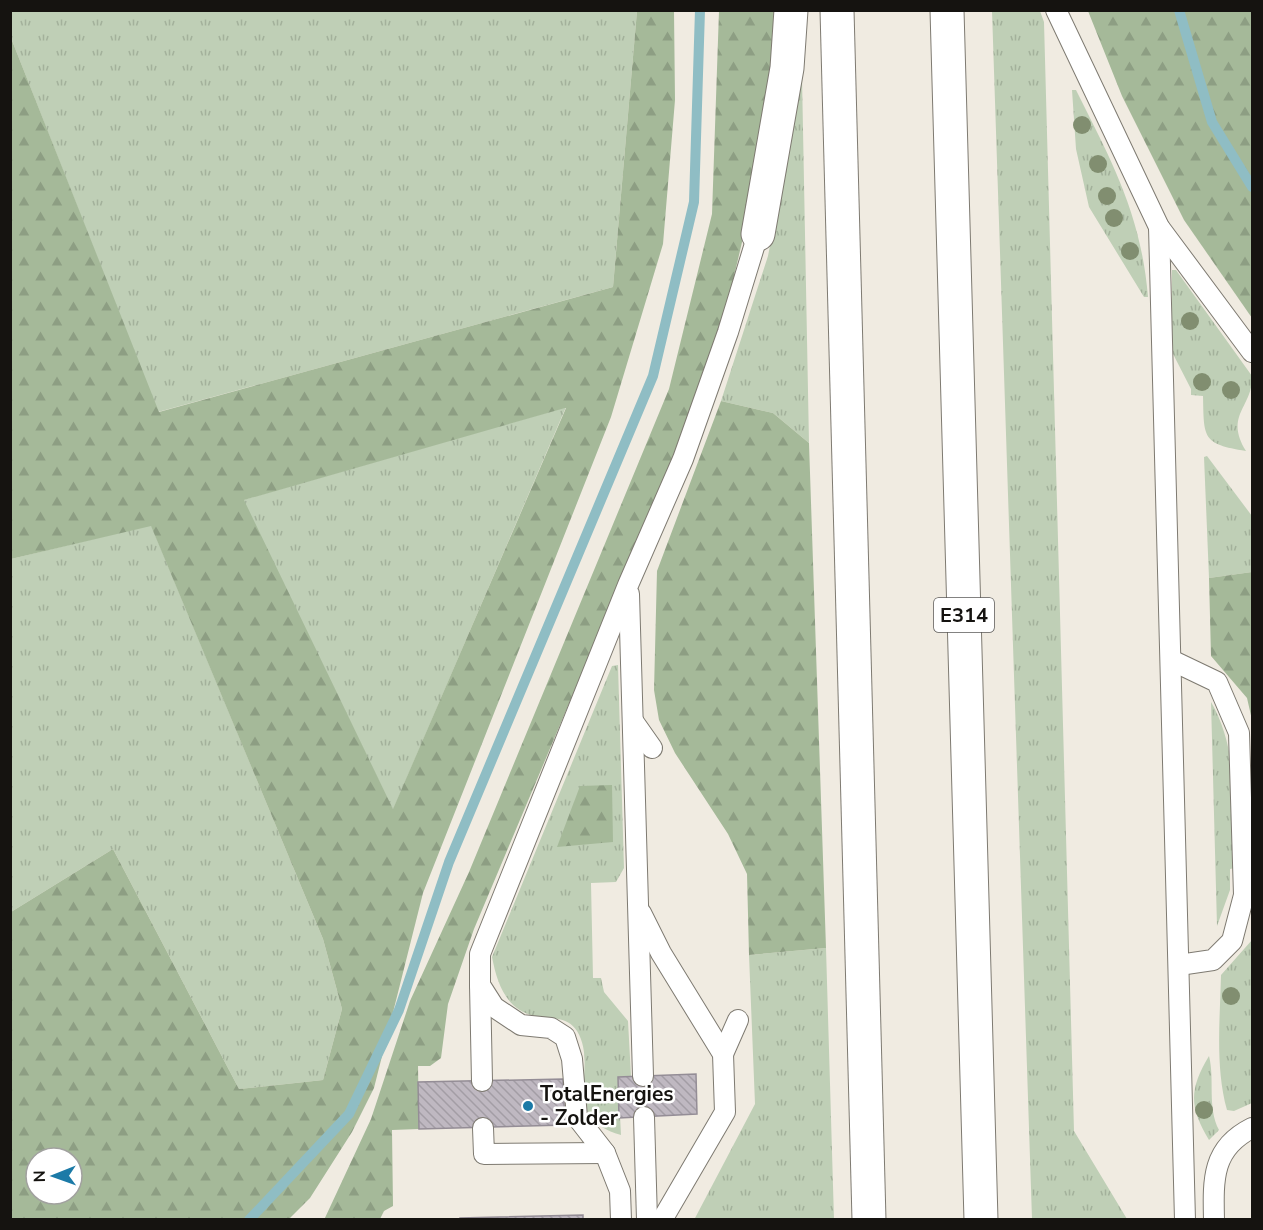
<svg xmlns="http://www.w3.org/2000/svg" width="1263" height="1230" font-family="'Nunito Sans',sans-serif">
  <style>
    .grass { fill: url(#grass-tufts) }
    .forest { fill: url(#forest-firs); fill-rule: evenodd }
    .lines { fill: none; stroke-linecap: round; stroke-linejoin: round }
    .stream { stroke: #8fbdc4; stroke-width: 10 }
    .building { fill: url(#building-back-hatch); stroke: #948d96; stroke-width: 1.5 }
    .lane-casing { stroke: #7e7a71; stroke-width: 22 }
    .highway-casing { stroke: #7e7a71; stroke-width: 35 }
    .lane { stroke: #fff; stroke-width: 20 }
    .highway { stroke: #fff; stroke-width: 33 }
    .tree { fill: #818e70 }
    .poi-dot { fill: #1b7aa7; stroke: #fff; stroke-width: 2 }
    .labels { text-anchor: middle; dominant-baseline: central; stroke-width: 5; stroke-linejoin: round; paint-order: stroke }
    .shield { fill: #fff; stroke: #5b5a58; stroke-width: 1.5 }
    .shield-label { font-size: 20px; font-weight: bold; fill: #151310 }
    .poi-label { font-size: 21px; font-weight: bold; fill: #151310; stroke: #fff; text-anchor: start }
  </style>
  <defs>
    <pattern id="grass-tufts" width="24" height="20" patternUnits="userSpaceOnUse" patternTransform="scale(1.5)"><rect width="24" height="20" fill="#bfcfb6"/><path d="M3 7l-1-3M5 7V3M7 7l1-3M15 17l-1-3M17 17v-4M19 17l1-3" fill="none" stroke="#a3b19b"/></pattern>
    <pattern id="forest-firs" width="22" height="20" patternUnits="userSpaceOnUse" patternTransform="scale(1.5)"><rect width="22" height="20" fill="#a5b999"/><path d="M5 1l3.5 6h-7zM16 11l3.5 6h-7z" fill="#8d9e83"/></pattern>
    <pattern id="building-back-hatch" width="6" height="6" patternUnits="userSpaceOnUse" patternTransform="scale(1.5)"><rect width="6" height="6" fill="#bfb8c1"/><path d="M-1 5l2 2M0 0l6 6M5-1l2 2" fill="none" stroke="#a39da5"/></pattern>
  </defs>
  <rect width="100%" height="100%" fill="#f0ebe1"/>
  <!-- grass -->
  <g class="grass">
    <polygon points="11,10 637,11 613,287 158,412 11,38"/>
    <polygon points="992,11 1040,11 1044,22 1074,1131 1127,1219 1032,1219"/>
    <polygon points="802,77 809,443 773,413 721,401 768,256"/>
    <path d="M1072 90H1076C1112 162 1141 214 1148 297H1144L1089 207 1076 149Z"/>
    <path d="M1172 270H1176L1252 376C1253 408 1224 414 1246 451 1202 444 1204 438 1203 396L1191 395V389L1172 352Z"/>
    <polygon points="566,407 393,810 243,500"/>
    <polygon points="1207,456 1252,516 1252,572 1209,578 1204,457"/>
    <polygon points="151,525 323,939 342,1009 323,1080 239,1089 113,849 11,912 11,559"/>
    <path d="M618 665 624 868 616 882 591 883 593 978H601L604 992 628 1021 631 1076 618 1077 621 1135C557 1117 600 1069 577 1031 567 1015 550 1020 535 1016 506 1010 497 983 492 957L612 666Z"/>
    <path d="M1211 702C1240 752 1233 812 1235 868L1230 869V890L1217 926Z"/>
    <path d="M1252 940V1103L1234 1111 1227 1110C1215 1067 1220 1019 1221 975Z"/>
    <polygon points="826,948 834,1219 694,1220 755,1104 749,955"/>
    <path d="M1209 1056C1215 1080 1207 1107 1219 1130L1209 1140C1189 1107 1189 1089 1209 1056Z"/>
  </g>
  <!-- forest -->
  <g class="forest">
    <path d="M637 11H674L675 100 663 244 611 417 423 893 374 1088 352 1132 310 1198 289 1219H11V912L113 849 239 1089 323 1080 342 1009 323 939 151 526 11 559V38L159 412 613 287ZM565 408H566L393 809 244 500ZM36 1158H72V1194H36Z"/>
    <polygon points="719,11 776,11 777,29 759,170 715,357 474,929 448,1004 441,1058 430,1066 418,1066 419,1129 392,1130 393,1206 384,1211 380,1219 324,1220 371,1119 410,1001 469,872 669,389 712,214"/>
    <polygon points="1088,11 1252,11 1252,318 1184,220 1122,96"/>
    <polygon points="721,401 773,413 809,443 826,948 749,955 747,874 728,834 675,753 659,720 654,690 657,571"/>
    <polygon points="1252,572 1252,753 1252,720 1247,698 1211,656 1209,578"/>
    <polygon points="612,785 613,842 557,847 580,786"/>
  </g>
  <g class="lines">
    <!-- stream -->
    <g class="stream">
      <polyline points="1179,10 1212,122 1252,187"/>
      <polyline points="249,1220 349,1114 399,1010 449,862 653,376 694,202 700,10"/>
    </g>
  </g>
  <!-- building -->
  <g class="building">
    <polygon points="696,1074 697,1114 619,1118 618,1077"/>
    <polygon points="563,1079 565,1125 419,1129 418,1082"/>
    <polygon points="583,1215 583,1220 460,1220 460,1218"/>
  </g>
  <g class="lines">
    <defs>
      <g id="lane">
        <polyline points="1056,10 1159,227 1252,352"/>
        <polyline points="1159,227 1185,1220"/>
        <polyline points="629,594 643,1076"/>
        <polyline points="1171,660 1217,682 1239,733 1244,895 1232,941 1213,960 1179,965"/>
        <polyline points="633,721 652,748"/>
        <polyline points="641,913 661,953 723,1054 725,1112 662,1220"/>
        <polyline points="480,985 482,1081"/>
        <polyline points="723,1054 738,1020"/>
        <polyline points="644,1117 647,1220"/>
        <polyline points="483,1128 484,1154 605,1153"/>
        <polyline points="621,1220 620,1191 605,1153 577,1117 572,1059 565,1037 551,1028 521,1025 494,1007 480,985 480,954 628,585 683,459 728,332 758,234"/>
        <path d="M1214 1220C1213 1179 1212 1148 1252 1128"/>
      </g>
      <g id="highway">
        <polyline points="837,10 869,1220"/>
        <polyline points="947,10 981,1220"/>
        <polyline points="758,234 787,68 791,10"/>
      </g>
    </defs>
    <!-- lane casing -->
    <use href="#lane" class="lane-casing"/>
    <!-- highway casing -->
    <use href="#highway" class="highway-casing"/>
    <!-- lane -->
    <use href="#lane" class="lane"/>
    <!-- highway -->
    <use href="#highway" class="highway"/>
  </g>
  <!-- trees -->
  <g class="tree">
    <circle cx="1082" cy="125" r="9"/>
    <circle cx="1098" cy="164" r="9"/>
    <circle cx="1107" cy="196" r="9"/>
    <circle cx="1114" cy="218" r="9"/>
    <circle cx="1130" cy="251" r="9"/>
    <circle cx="1190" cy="321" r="9"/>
    <circle cx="1202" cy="382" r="9"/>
    <circle cx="1231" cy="390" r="9"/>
    <circle cx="1231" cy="996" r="9"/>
    <circle cx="1204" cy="1110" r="9"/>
  </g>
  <!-- markers -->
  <circle class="poi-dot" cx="528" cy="1106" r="6"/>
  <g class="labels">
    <!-- shield labels -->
    <rect class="shield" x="934" y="598" width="60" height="34" rx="4.5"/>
    <g class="shield-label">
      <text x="964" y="615">E314</text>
    </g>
    <!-- poi labels -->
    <g class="poi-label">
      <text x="540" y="1094">TotalEnergies<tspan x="540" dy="24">- Zolder</tspan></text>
    </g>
  </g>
  <!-- border -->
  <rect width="1263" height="1230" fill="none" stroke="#151310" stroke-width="24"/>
  <!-- north arrow -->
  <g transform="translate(54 1176) rotate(269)"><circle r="28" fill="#ffffff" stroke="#a1a19f" stroke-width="1.5"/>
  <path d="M0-4.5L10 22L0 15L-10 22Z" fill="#1b7aa7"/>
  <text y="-9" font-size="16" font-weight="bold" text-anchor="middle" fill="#151310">N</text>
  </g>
</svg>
